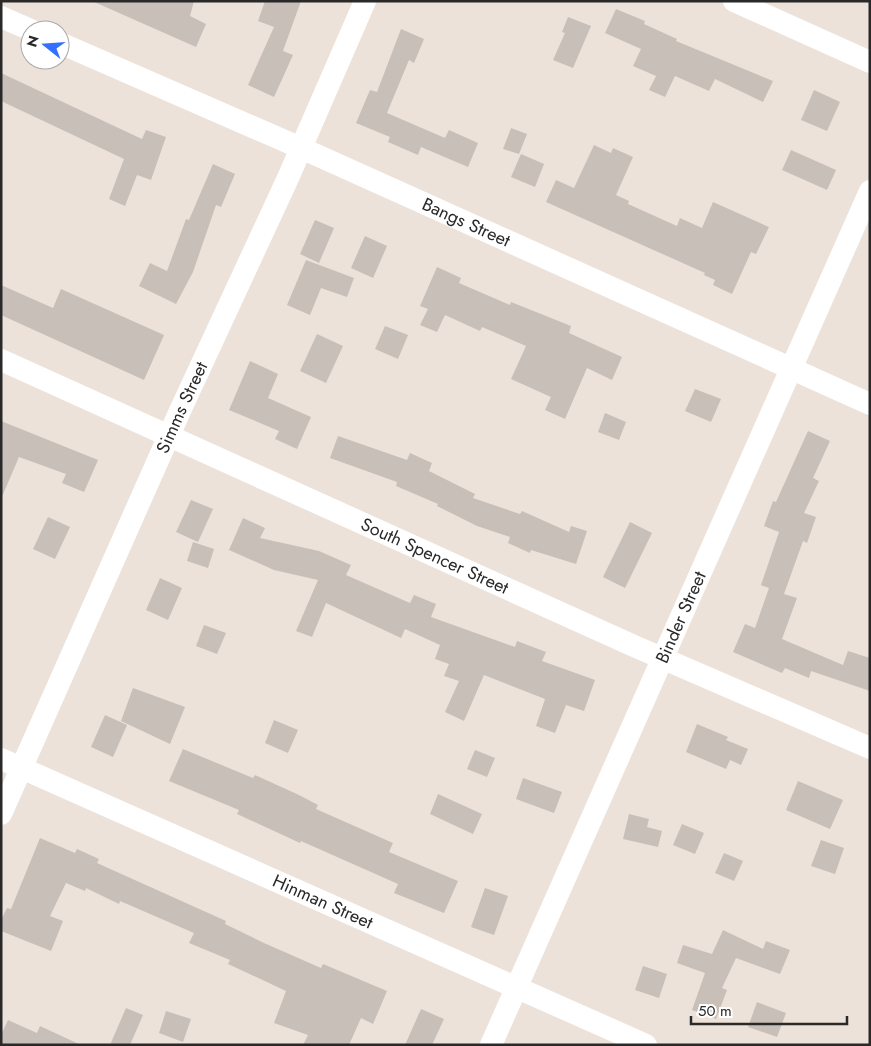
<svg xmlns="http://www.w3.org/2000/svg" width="871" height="1046" font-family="Jost,sans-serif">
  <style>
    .building { fill: #c8bfb9 }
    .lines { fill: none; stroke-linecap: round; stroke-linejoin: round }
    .street { stroke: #fff; stroke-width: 22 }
    .labels { text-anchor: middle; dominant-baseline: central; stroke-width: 5; stroke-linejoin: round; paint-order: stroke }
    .street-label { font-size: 18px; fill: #292929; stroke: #fff }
  </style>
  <rect width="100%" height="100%" fill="#ede2d9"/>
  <!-- building -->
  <g class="building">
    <polygon points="92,1 194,1 190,16 206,24 196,47"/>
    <polygon points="265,1 301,1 283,51 293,55 274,97 248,85 274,27 258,21"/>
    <polygon points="616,9 645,21 644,24 677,39 676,41 773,81 763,102 715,79 709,91 675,76 665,97 649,90 656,76 633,66 641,49 605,33"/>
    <polygon points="568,17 591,26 573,68 553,60 565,33 562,32"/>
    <polygon points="401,29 424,39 414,63 409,60 387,113 445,138 449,130 478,143 468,167 421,147 418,155 388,142 390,137 356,123 370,90 377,92"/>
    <polygon points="1,73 142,139 146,130 166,137 151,180 137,175 125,206 109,199 124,159 1,101"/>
    <polygon points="814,90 840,102 827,131 801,120"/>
    <polygon points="511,128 527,134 519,154 503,149"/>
    <polygon points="594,145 611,153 613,148 633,157 616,195 629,201 628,204 677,226 680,218 702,228 713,202 769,227 756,254 751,252 732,294 713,285 715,280 704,275 705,273 546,202 556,180 574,188"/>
    <polygon points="791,150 836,170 827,190 782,170"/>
    <polygon points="521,154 544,164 535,187 511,177"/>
    <polygon points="213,164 235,174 221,207 216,205 193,272 176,304 139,286 150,263 167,271 186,219 189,220"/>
    <polygon points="315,220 334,228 319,263 300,254"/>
    <polygon points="365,236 387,246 373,278 351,268"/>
    <polygon points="306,260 354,278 347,297 321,288 310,315 287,305"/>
    <polygon points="437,267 461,278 459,283 510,305 511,302 571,326 569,333 622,357 612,380 587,368 565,419 545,410 551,397 511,379 526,346 482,327 480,331 445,315 437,332 420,325 428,309 420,306"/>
    <polygon points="1,285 53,308 61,289 164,335 144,380 1,315"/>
    <polygon points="385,326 408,335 398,359 375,349"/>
    <polygon points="317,334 343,346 326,383 300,371"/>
    <polygon points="250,361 278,374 268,398 311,417 297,449 275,439 279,431 229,410"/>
    <polygon points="695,389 721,399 711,422 685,411"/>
    <polygon points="605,413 626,422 619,440 598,432"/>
    <polygon points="1,421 98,460 84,492 62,483 66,474 19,457 1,499"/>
    <polygon points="808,431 830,441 813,478 819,481 804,513 816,517 807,543 803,541 784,594 797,598 782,639 843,665 848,651 870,658 870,691 811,671 809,678 785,668 782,673 733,652 745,624 755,628 769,588 761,585 779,532 764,526 773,501 776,502"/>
    <polygon points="338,436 407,460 410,453 432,463 429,471 475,494 473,498 520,514 522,511 569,532 571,526 587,531 576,564 531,550 530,553 508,543 510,537 477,526 437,506 438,504 396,486 397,482 330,458"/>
    <polygon points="191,500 213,509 198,542 176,532"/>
    <polygon points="48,517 70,527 55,559 33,549"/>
    <polygon points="243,518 265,528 260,538 319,551 351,565 346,575 410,603 414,595 436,604 431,617 515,647 517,641 546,652 542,661 595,680 584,711 566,705 555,733 536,726 545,699 484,675 464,721 445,712 459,681 444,676 449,664 435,659 440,645 405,629 401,638 326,603 312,637 296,631 318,580 274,570 229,550"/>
    <polygon points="630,522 652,533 625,588 603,577"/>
    <polygon points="193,542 214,549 208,568 187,561"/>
    <polygon points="160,578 182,588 168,620 146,610"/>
    <polygon points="204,625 226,633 217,654 196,646"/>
    <polygon points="133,688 185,707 170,744 121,721"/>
    <polygon points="105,715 127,725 113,757 91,747"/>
    <polygon points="274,720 298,730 288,753 265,743"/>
    <polygon points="697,724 728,737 726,740 748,749 741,765 730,760 726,769 686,752"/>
    <polygon points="183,749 253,778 255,775 299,795 318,805 316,809 393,843 389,852 458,881 444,913 394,893 398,884 301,841 300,843 237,814 239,810 169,781"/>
    <polygon points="475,750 495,758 487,777 467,769"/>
    <polygon points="523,778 562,792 554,813 516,799"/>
    <polygon points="798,781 843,800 830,829 786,810"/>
    <polygon points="438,794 482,814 473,834 430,814"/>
    <polygon points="629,814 649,819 647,827 662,831 658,847 623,839"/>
    <polygon points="682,824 704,833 695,854 673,845"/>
    <polygon points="40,838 75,853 77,849 99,859 97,863 226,921 225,924 264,943 321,968 323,964 387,991 373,1024 361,1018 349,1045 303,1045 308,1035 274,1023 286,991 228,964 230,960 189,943 194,933 120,901 119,904 86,888 85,891 66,883 50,916 63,921 51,951 1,931 1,920 7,908 11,909"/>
    <polygon points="821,840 844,848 835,874 811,866"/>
    <polygon points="724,853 743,861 734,881 715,873"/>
    <polygon points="485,888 508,896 494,935 471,927"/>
    <polygon points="723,930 763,949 766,941 790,950 780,974 736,958 722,988 727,990 716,1019 692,1010 705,973 677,963 683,945 712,954"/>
    <polygon points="643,966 667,974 659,998 635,990"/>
    <polygon points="757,1002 786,1013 777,1037 748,1027"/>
    <polygon points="126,1008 143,1015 130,1045 110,1045"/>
    <polygon points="421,1009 444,1019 432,1045 405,1045"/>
    <polygon points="166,1011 191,1019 183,1042 159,1033"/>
    <polygon points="8,1020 37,1033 40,1026 81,1045 1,1045 1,1035"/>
  </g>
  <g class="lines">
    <!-- street -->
    <g class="street">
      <polyline points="734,1 870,62"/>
      <polyline points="1,17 31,30"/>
      <path id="s1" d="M60 43 301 148 870 404"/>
      <path id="s2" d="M1 360 634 646 870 748"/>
      <path id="s3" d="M1 759 646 1045"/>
      <path id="s4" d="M1 814 179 413 288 178 365 1"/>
      <path id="s5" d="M491 1045 870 191"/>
    </g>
  </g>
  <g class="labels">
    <!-- street labels -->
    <g class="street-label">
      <text stroke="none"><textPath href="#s1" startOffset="444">Bangs Street</textPath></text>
      <text stroke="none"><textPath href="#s4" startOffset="445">Simms Street</textPath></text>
      <text stroke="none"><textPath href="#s2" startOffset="476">South Spencer Street</textPath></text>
      <text stroke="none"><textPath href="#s5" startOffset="468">Binder Street</textPath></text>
      <text stroke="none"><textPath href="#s3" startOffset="352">Hinman Street</textPath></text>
    </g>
  </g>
  <!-- border -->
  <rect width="871" height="1046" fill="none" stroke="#292929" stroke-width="5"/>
  <!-- north arrow -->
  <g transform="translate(45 45) rotate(287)"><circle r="24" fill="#ffffff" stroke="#a9a9a9"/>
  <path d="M0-4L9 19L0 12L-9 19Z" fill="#3470ff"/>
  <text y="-8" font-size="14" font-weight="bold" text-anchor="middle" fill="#292929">N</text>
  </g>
  <!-- scale -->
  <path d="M691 1016v8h156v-8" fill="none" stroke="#292929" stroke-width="2.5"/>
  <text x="698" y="1016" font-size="15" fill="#292929" stroke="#ffffff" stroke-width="4" paint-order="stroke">50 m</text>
</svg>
